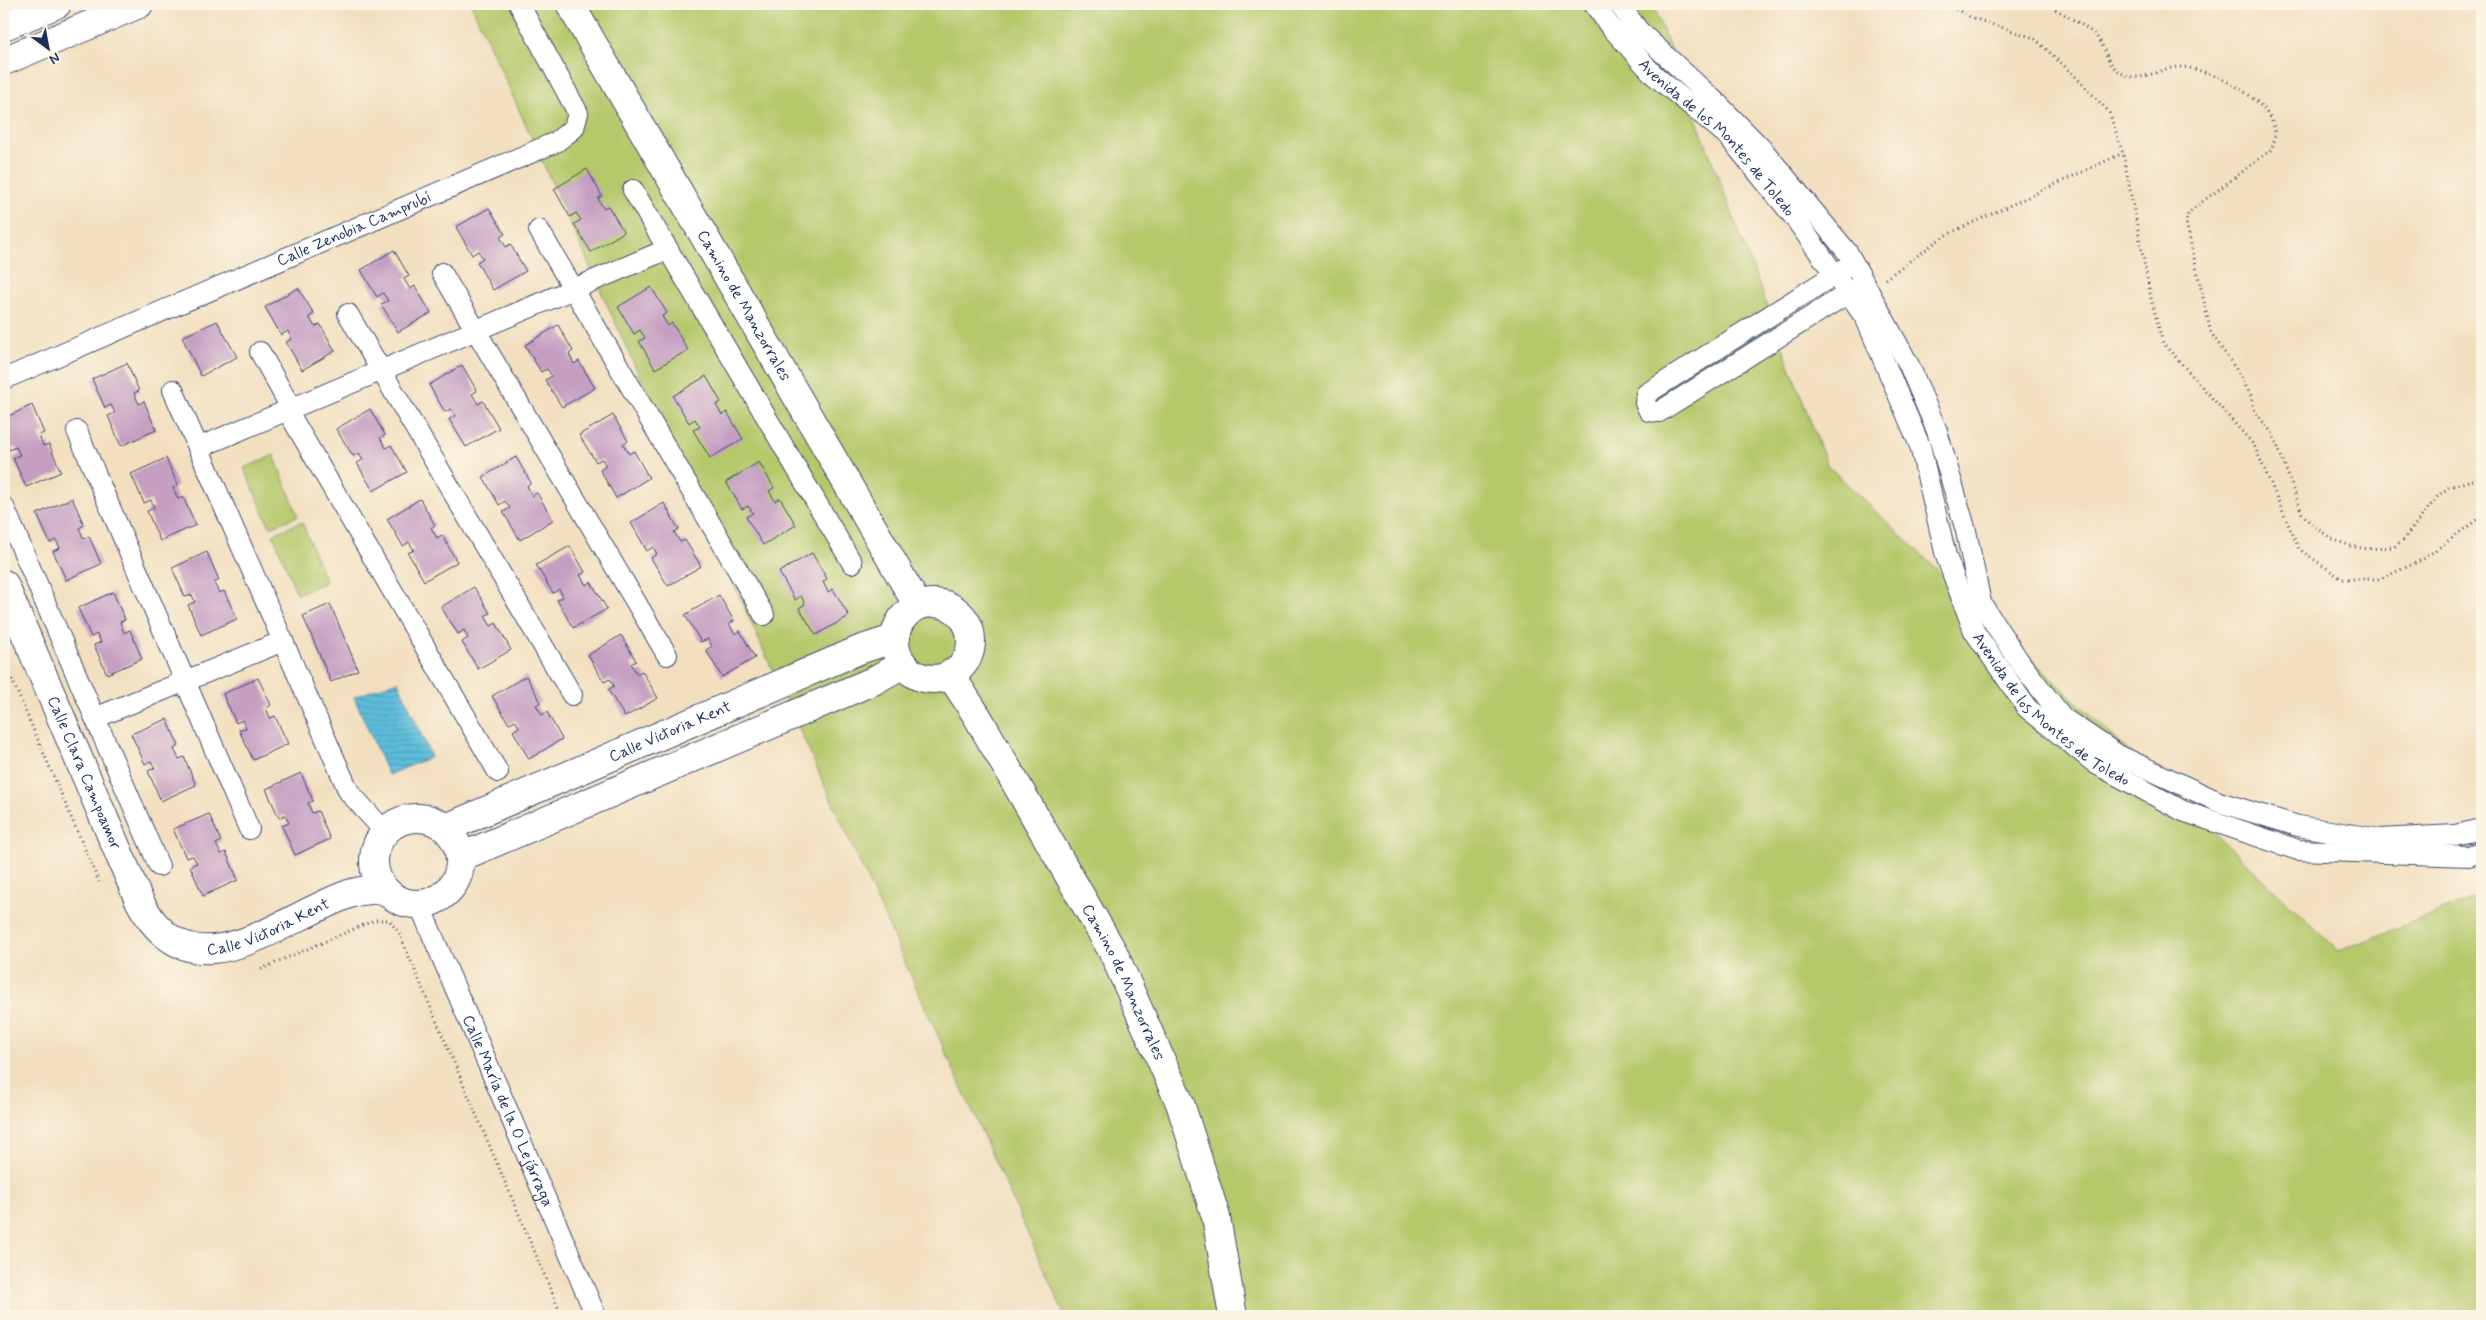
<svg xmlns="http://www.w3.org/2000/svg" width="2486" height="1320" font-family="Mynerve,sans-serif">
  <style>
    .green { fill: #b5c86b; stroke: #687c64 }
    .water { fill: url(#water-rules); stroke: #3c769c }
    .building { fill: #c59ec2 }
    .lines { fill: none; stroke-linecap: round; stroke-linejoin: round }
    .street-casing { stroke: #3b496d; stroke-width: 22 }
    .secondary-casing { stroke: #3b496d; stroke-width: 30 }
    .path { stroke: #3b496d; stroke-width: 3; stroke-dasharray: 1 4; stroke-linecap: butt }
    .street { stroke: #fff; stroke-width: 20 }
    .secondary { stroke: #fff; stroke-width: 28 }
    .labels { text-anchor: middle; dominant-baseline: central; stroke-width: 5; stroke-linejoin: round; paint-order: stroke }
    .street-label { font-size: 16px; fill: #1b2f5e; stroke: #fcf5e5 }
  </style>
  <defs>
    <pattern id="water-rules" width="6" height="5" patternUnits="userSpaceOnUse" patternTransform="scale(1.25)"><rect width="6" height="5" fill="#5dbddb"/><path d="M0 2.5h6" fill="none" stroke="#4c9ab5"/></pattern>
  </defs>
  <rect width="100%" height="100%" fill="#fcf5e5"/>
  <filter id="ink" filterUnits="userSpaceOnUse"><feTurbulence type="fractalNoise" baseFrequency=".02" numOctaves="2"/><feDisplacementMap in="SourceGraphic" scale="10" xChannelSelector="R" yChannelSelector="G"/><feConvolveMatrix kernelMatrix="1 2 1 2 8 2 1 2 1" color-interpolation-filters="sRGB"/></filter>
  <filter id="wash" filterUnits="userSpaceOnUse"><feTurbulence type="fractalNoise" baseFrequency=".0096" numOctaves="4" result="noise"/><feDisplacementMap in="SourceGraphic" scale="20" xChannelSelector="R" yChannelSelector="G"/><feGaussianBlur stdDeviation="1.12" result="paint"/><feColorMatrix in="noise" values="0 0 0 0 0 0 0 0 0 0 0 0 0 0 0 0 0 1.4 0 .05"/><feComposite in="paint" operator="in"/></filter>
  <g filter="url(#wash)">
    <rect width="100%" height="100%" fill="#f2dfbf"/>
    <!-- green -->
    <g class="green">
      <polygon points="471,4 1653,4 1827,465 2339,951 2482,895 2482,1316 1065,1316"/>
      <polygon points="274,455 298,516 270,527 244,468"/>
      <polygon points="302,522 326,582 297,594 273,534"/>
    </g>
    <!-- water -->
    <polygon class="water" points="398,681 431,757 388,775 354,697"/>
    <g id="blocks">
      <!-- building -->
      <g class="building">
        <polygon points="587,169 602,196 598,198 603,208 608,206 624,232 591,252 574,224 581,220 576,213 570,217 554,189"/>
        <polygon points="489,208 505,234 500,237 506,247 510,244 526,271 493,290 477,262 483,258 478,251 472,255 456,227"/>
        <polygon points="394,250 409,276 404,279 410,289 415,286 431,313 398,332 381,304 388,301 383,293 377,297 361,270"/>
        <polygon points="651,287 667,313 662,316 668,326 672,323 688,350 655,369 639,341 645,338 640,330 634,334 618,307"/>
        <polygon points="298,288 314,314 309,317 315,327 320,324 335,351 302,370 286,342 292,339 288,331 281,335 265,307"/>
        <polygon points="217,321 237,357 201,376 182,337"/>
        <polygon points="558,325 573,351 569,354 574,364 579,361 595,388 562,407 545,380 552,376 547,369 541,372 525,345"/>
        <polygon points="127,363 139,391 134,393 139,404 144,401 156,430 121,446 108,416 115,413 111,405 105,408 92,379"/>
        <polygon points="462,365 477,391 472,394 478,404 483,401 499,428 466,447 449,419 456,416 451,409 445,412 429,385"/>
        <polygon points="706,376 721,402 716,405 722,415 727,412 743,439 710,458 693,430 700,427 695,419 689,423 673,396"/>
        <polygon points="32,405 44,433 39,435 43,446 49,444 61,472 26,487 13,458 20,455 16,447 9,450 4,437 4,418"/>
        <polygon points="370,409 385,435 380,438 386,448 391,445 407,472 373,491 357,463 363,460 359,453 353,456 336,429"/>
        <polygon points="613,415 628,441 623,444 629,454 634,451 649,478 616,498 600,470 606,466 602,459 596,462 579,435"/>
        <polygon points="516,457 531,483 527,486 532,496 537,493 553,520 520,540 503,512 510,508 505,501 499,505 483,477"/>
        <polygon points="166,458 178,486 173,488 178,499 183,497 196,525 160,541 147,511 154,508 151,500 144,503 131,474"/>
        <polygon points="759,462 774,488 769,491 775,501 780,498 796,525 763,545 746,517 753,513 748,506 742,509 726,482"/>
        <polygon points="72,498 84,525 79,528 84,539 89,536 101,564 66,580 53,551 60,548 56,540 50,543 37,514"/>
        <polygon points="420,499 435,525 431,528 437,538 442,535 457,562 424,581 408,553 414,550 409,542 403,546 387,519"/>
        <polygon points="664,503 679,530 674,532 680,542 685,540 701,566 668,586 651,558 657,554 653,547 647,551 631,523"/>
        <polygon points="570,546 585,572 580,575 586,585 591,582 607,609 573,628 557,600 563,597 559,589 553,593 536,565"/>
        <polygon points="207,552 219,580 214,583 219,593 224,591 237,619 201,635 188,605 195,602 192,595 185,597 172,568"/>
        <polygon points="812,553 827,579 823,582 828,592 833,589 849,616 816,635 799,608 805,604 801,596 795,600 779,572"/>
        <polygon points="474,587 490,613 485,616 491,626 496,623 511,650 478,669 462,642 468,638 464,630 458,634 441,607"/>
        <polygon points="113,592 125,620 120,622 124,633 130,630 142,659 107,674 94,645 101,642 97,634 91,637 78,608"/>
        <polygon points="719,595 734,621 729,624 735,634 740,631 755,658 722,677 706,650 712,646 708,639 701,642 685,615"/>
        <polygon points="330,604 358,670 331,682 303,616"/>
        <polygon points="621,635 636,661 631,664 637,674 642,671 658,698 625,717 608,690 614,686 610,679 604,682 588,655"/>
        <polygon points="526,676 541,702 536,705 542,715 547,712 562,739 529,759 513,731 519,727 515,720 509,724 492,696"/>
        <polygon points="258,678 271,705 266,708 270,718 275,716 288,744 253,760 239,730 246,728 243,720 236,723 223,694"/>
        <polygon points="167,719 179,746 174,749 179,759 184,757 196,785 161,801 148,771 155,768 151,761 145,764 131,734"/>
        <polygon points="301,773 313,801 308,803 312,813 318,811 330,839 295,855 282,826 289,823 285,815 279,818 266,789"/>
        <polygon points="209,814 221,841 216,844 221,854 226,852 238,880 203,896 190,866 197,863 193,856 186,858 173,829"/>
      </g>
    </g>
  </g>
  <g filter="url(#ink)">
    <use href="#blocks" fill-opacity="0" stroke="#3b496d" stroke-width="1"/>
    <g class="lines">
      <defs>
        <g id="street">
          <path id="s1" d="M1594 4 1609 25 1654 75 1728 136 1794 217 1866 319 1920 446 1946 556 1974 631 2027 708 2096 764 2183 811 2298 850 2469 856 2482 851"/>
          <polyline points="1619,4 1638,30 1718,104 1763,150 1848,253 1909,365 1937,431 1966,531 1981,603 2021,664 2063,718 2118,755 2219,802 2298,826 2380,839 2455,835 2482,829"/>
          <polyline points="633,190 852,563"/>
          <polyline points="539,230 764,615"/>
          <polyline points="1845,268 1646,394 1645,403 1649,411 1659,412 1858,287"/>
          <polyline points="442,273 667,655"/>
          <polyline points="348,314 572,695"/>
          <polyline points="260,352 291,408"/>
          <path id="s2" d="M4 379 556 142 574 128 578 113 519 4"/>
          <polyline points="173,390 349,792 385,832"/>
          <polyline points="287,410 498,772"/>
          <polyline points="77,431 249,829"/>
          <polyline points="198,448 668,249"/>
          <polyline points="4,507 159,866"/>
          <polyline points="95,718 283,641"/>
          <path id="s3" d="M419 904 596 1316"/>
        </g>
        <g id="secondary">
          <path id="s4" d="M570 4 918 606"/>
          <polyline points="4,26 57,4"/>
          <polyline points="4,61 139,4"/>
          <path id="s5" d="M4 584 138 898C190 1002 276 920 349 894 360 890 373 890 383 889"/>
          <circle cx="933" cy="641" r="38"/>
          <path id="s6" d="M950 674 977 716 1113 952 1180 1103 1216 1217 1233 1316"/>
          <circle cx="417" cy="861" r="43"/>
          <path id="s7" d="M446 828 859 650 896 638"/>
          <polyline points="461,857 873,681 903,664"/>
        </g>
      </defs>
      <!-- street casing -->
      <use href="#street" class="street-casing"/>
      <!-- secondary casing -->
      <use href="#secondary" class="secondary-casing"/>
      <!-- path -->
      <g class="path">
        <polyline points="1947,4 1970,17 2034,38 2074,75 2109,112 2123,153 2152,303 2163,343 2254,445 2299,549 2342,579 2380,579 2422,560 2482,516"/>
        <path d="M2047 4C2062 14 2082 23 2095 35 2107 47 2105 65 2123 74 2142 84 2162 66 2182 67 2214 69 2295 109 2270 151L2194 208 2188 214 2186 222 2211 333 2240 375 2251 396 2255 412 2273 434 2302 513 2312 525 2334 540 2351 546 2367 549 2394 547 2403 540 2438 496 2449 487 2482 477"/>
        <polyline points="1885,279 1944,236 2123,153"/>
        <polyline points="4,661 99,882"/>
        <polyline points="261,969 375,920 389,920 399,933 562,1316"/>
      </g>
      <!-- street -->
      <use href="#street" class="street"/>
      <!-- secondary -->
      <use href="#secondary" class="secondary"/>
    </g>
  </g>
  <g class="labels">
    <!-- street labels -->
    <g class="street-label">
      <text stroke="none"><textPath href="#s1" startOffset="182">Avenida de los Montes de Toledo</textPath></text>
      <text stroke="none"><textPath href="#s2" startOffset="381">Calle Zenobia Camprubí</textPath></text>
      <text stroke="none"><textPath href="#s4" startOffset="348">Camino de Manzorrales</textPath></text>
      <text stroke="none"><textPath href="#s1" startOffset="861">Avenida de los Montes de Toledo</textPath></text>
      <text stroke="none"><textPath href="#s7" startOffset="244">Calle Victoria Kent</textPath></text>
      <text stroke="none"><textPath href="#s5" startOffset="205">Calle Clara Campoamor</textPath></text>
      <text stroke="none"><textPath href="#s5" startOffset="498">Calle Victoria Kent</textPath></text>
      <text stroke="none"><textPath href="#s6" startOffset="354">Camino de Manzorrales</textPath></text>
      <text stroke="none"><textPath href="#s3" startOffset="225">Calle María de la O Lejárraga</textPath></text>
    </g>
  </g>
  <!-- margin -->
  <rect width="2486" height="1320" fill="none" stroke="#fcf5e5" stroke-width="20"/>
  <!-- north arrow -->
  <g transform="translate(48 48) rotate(148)" stroke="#fcf5e5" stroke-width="4" paint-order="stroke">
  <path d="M0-4L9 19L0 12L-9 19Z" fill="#1b2f5e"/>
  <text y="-8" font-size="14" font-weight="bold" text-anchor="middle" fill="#1b2f5e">N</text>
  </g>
</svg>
